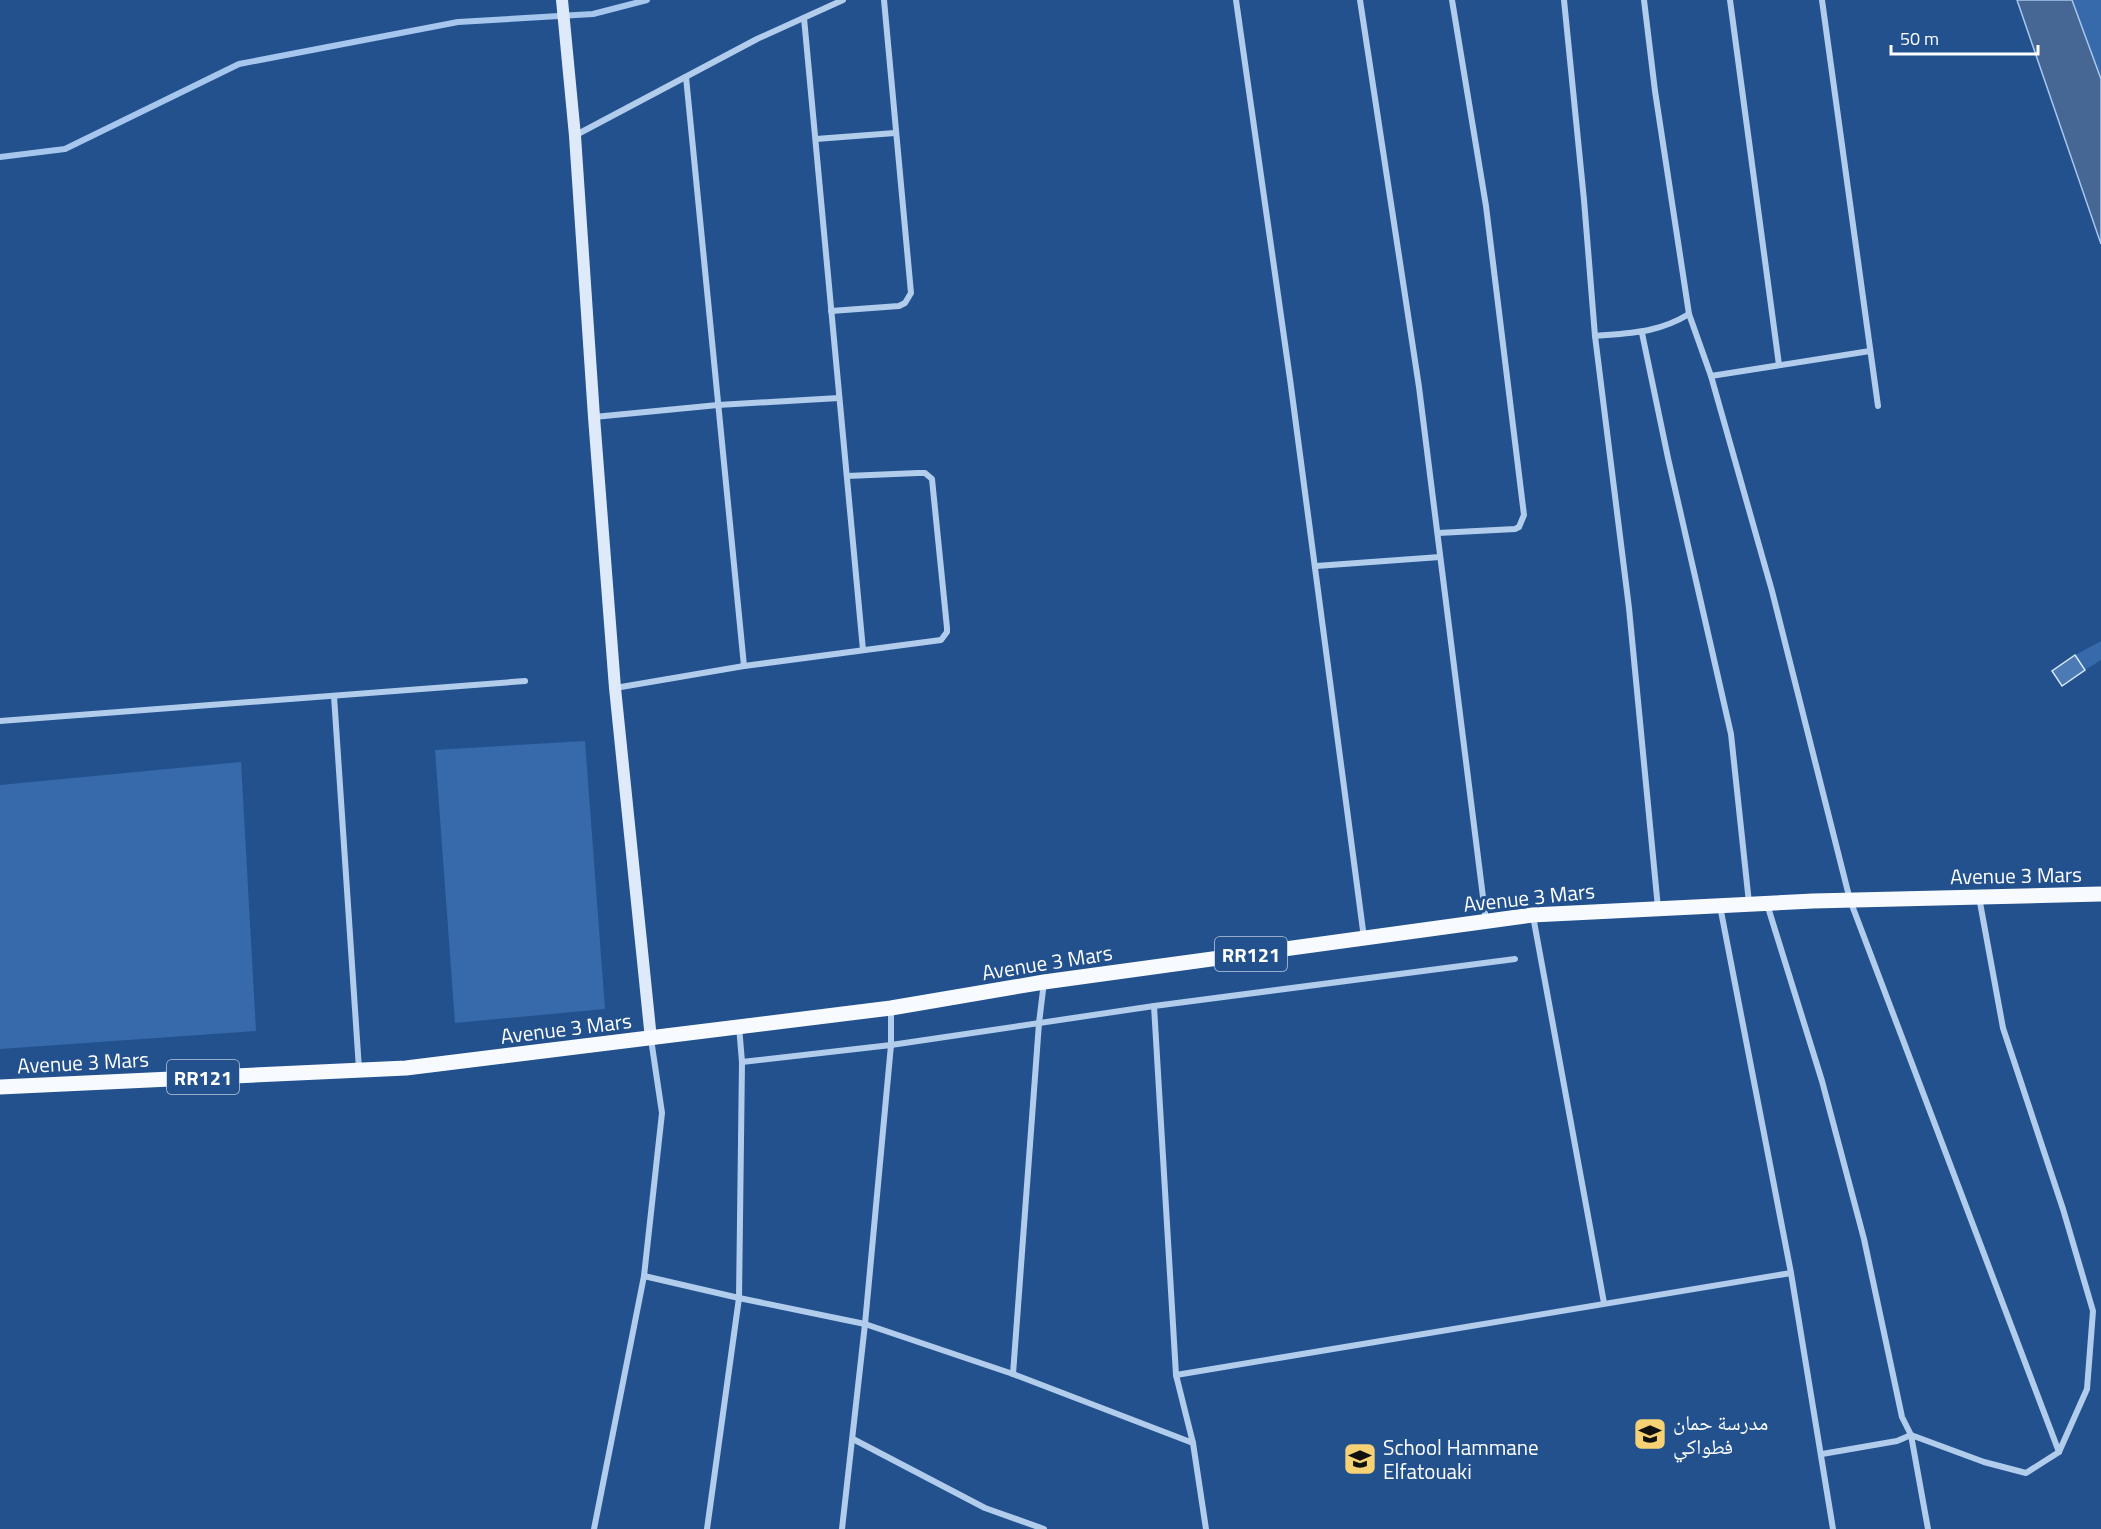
<svg xmlns="http://www.w3.org/2000/svg" width="2101" height="1529" font-family="'Titillium Web','Noto Naskh Arabic',sans-serif">
  <style>
    .green { fill: #366aab }
    .water { fill: #466793; stroke: #a6c6ed; stroke-width: 1.5 }
    .lines { fill: none; stroke-linecap: round; stroke-linejoin: round }
    .stream { stroke: #a6c6ed; stroke-width: 6 }
    .building { fill: #4b7ab5; stroke: #d7e6f9; stroke-width: 1.5 }
    .street { stroke: #b2ccec; stroke-width: 6 }
    .secondary { stroke: #dee9f9; stroke-width: 12 }
    .primary { stroke: #f7faff; stroke-width: 15 }
    .labels { text-anchor: middle; dominant-baseline: central; stroke-width: 6; stroke-linejoin: round; paint-order: stroke }
    .shield { fill: #22518e; stroke: #bdcbdd; stroke-width: 1.5 }
    .shield-label { font-size: 20px; font-weight: bold; fill: #fff }
    .street-label { font-size: 21px; fill: #fff; stroke: #22518e }
    .poi-label { font-size: 21px; fill: #fff; stroke: #22518e; text-anchor: start }
  </style>
  <rect width="100%" height="100%" fill="#22518e"/>
  <!-- green -->
  <g class="green">
    <polygon points="2072,0 2101,0 2101,79"/>
    <polygon points="2101,641 2101,660 2085,670 2075,655"/>
    <polygon points="585,741 605,1009 455,1023 435,750"/>
    <polygon points="241,762 256,1031 0,1049 0,785"/>
  </g>
  <!-- water -->
  <polygon class="water" points="2017,0 2072,0 2101,79 2101,244"/>
  <g class="lines">
    <!-- stream -->
    <polyline class="stream" points="0,157 65,149 239,64 458,22 593,14 647,0"/>
  </g>
  <!-- building -->
  <polygon class="building" points="2075,655 2085,670 2062,686 2052,671"/>
  <g class="lines">
    <!-- street -->
    <g class="street">
      <polyline points="1236,0 1290,379 1364,938"/>
      <polyline points="1360,0 1419,387 1486,921"/>
      <polyline points="1564,0 1584,200 1595,336 1629,608 1658,908"/>
      <polyline points="1644,0 1655,91 1689,314 1711,376 1772,591 1850,900 2059,1452"/>
      <polyline points="1730,0 1779,365"/>
      <polyline points="1822,0 1878,406"/>
      <polyline points="804,18 863,650"/>
      <polyline points="686,77 744,666"/>
      <polyline points="576,135 757,39 843,0"/>
      <polyline points="816,139 895,133"/>
      <polyline points="831,311 899,306 905,303 911,293 884,0"/>
      <polyline points="1642,333 1668,458 1731,734 1749,903"/>
      <path d="M1595 336C1631 333 1658 333 1689 314"/>
      <polyline points="1711,376 1870,351"/>
      <polyline points="594,417 718,405 839,398"/>
      <polyline points="1438,533 1515,529 1519,527 1524,515 1486,206 1452,0"/>
      <polyline points="1316,566 1440,557"/>
      <polyline points="615,688 744,666 941,640 947,632 947,628 932,479 925,473 918,473 847,476"/>
      <polyline points="334,696 359,1069"/>
      <polyline points="0,721 525,681"/>
      <polyline points="1767,904 1822,1081 1864,1239 1902,1417 1911,1435 1897,1441 1822,1454"/>
      <polyline points="1720,906 1791,1273 1833,1529"/>
      <polyline points="1533,916 1604,1303"/>
      <polyline points="1154,1006 1176,1375 1193,1443 1206,1529"/>
      <polyline points="742,1062 891,1045 1154,1006 1515,959"/>
      <polyline points="644,1276 739,1298 742,1062 739,1026"/>
      <polyline points="1013,1374 1039,1023 1044,982"/>
      <polyline points="1176,1375 1791,1273"/>
      <polyline points="853,1439 985,1508 1044,1529"/>
      <polyline points="594,1529 644,1276 662,1113 651,1039"/>
      <polyline points="707,1529 739,1298 865,1324 1013,1374 1193,1443"/>
      <polyline points="842,1529 865,1324 891,1045 891,1009"/>
      <polyline points="1928,1529 1911,1435 1984,1462 2026,1473 2059,1452 2087,1389 2093,1311 2063,1209 2003,1028 1979,897"/>
    </g>
    <!-- secondary -->
    <polyline class="secondary" points="562,0 575,136 594,417 615,688 651,1039"/>
    <!-- primary -->
    <polyline class="primary" points="0,1087 406,1068 891,1008 1044,982 1532,915 1813,901 2101,894"/>
  </g>
  <!-- icons -->
  <defs>
    <symbol id="school-square" viewBox="-11 -11 22 22"><rect x="-9" y="-9" width="18" height="18" rx="4" fill="#f7d274" stroke="#22518e"/><path d="M0-5L7-2L0 1L-7-2ZM-4 1L0 2.5L4 1V4Q0 6-4 4Z" fill="#111"/></symbol>
  </defs>
  <g fill-rule="evenodd">
    <use href="#school-square" x="1631" y="1415" width="38" height="38"/>
    <use href="#school-square" x="1341" y="1440" width="38" height="38"/>
  </g>
  <g class="labels">
    <!-- shield labels -->
    <g class="shield">
      <rect x="1215" y="937" width="72" height="34" rx="4.5"/>
      <rect x="167" y="1060" width="72" height="34" rx="4.5"/>
    </g>
    <g class="shield-label">
      <text x="1251" y="954">RR121</text>
      <text x="203" y="1077">RR121</text>
    </g>
    <!-- street labels -->
    <g class="street-label">
      <text transform="translate(2016 875) rotate(-1)">Avenue 3 Mars</text>
      <text transform="translate(1529 897) rotate(-6)">Avenue 3 Mars</text>
      <text transform="translate(1047 962) rotate(-9)">Avenue 3 Mars</text>
      <text transform="translate(566 1028) rotate(-7)">Avenue 3 Mars</text>
      <text transform="translate(83 1062) rotate(-3)">Avenue 3 Mars</text>
    </g>
    <!-- poi labels -->
    <g class="poi-label">
      <text x="1673" y="1422">مدرسة حمان<tspan x="1673" dy="24">فطواكي</tspan></text>
      <text x="1383" y="1447">School Hammane<tspan x="1383" dy="24">Elfatouaki</tspan></text>
    </g>
  </g>
  <!-- scale -->
  <path d="M1891 45v9h147v-9" fill="none" stroke="#ffffff" stroke-width="3"/>
  <text x="1900" y="45" font-size="18" fill="#ffffff" stroke="#22518e" stroke-width="4.5" paint-order="stroke">50 m</text>
</svg>
